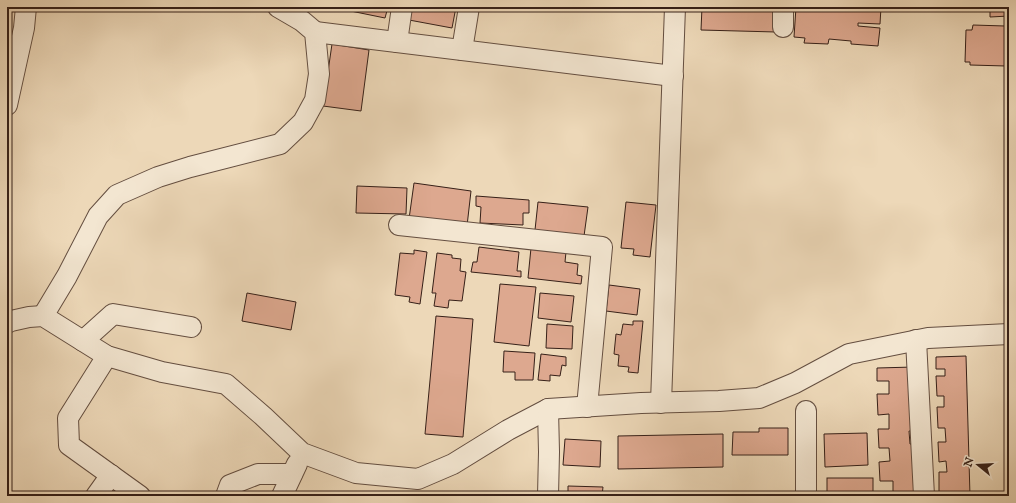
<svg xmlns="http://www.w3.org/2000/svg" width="1016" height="503" font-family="'IM FELL English',serif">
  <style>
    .building { fill: #dda88f; stroke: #362018 }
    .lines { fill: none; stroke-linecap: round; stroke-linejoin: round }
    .minor-casing { stroke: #644e40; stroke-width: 22 }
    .minor { stroke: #f3e6d1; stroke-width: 20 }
  </style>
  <rect width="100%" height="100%" fill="#edd8b8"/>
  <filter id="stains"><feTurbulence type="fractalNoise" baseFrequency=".005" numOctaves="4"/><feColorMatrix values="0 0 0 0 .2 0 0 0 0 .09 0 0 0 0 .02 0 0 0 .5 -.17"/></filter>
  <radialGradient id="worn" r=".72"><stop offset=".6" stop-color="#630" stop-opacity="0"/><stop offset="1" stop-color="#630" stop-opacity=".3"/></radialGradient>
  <!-- building -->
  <g class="building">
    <polygon points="336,7 388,7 385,18 336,8"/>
    <polygon points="412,7 456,7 452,28 409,20"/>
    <polygon points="702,7 777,7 776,32 701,30"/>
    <polygon points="796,7 881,7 880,24 858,23 858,26 880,28 878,46 851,44 851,41 829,39 828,44 804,43 805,38 794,37"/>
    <polygon points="984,7 1009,7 1009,16 990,17 990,10 984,10"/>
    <polygon points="973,25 1005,26 1005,30 1009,30 1009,61 1006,61 1006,66 970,65 970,62 965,62 966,30 972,30"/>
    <polygon points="332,44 369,50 361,111 323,106"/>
    <polygon points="414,183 471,191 467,226 409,219"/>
    <polygon points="357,186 407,188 406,214 356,213"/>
    <polygon points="476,196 529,200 529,213 523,213 523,225 480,223 481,207 476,206"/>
    <polygon points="538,202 588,207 584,236 535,230"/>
    <polygon points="626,202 656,205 650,257 633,255 634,249 621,248"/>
    <polygon points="479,247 519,252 517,271 521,271 521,277 471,272 473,262 477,262"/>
    <polygon points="531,248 566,252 565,262 578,264 577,275 582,276 581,284 528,278"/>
    <polygon points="414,250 427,252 420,304 409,302 410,297 395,295 400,253 414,254"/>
    <polygon points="437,253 452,255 452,258 461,259 460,271 466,272 462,301 449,300 448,308 434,306 436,293 432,293"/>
    <polygon points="500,284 536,287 529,346 494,342"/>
    <polygon points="609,285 640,289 637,315 606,311"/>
    <polygon points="247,293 296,302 291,330 242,321"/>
    <polygon points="540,293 574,296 571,322 538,318"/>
    <polygon points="436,316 473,319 463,437 425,434"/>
    <polygon points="633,321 643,321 638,373 628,372 629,367 618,366 619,355 614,354 616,334 621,335 623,324 633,325"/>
    <polygon points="547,324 573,326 572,349 546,348"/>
    <polygon points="504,351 535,353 533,380 515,380 515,372 503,372"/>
    <polygon points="541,354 566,357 566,366 562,365 560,376 550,375 550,381 538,380"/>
    <polygon points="966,356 970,496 947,496 947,495 939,495 939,472 947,472 946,461 939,462 938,442 946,442 945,428 938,428 937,407 944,407 944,396 937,396 936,376 945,376 945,369 936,369 936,357"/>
    <polygon points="914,367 916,431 909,431 910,444 916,444 918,496 880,496 893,495 893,481 880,481 879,462 890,461 889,448 879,448 878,429 889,429 889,414 878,415 877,394 889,394 889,381 877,381 877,368"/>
    <polygon points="759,428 788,428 788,455 732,455 733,432 759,432"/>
    <polygon points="867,433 868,465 825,467 824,434"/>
    <polygon points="723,434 723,467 618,469 618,436"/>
    <polygon points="565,439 601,441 600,467 563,465"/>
    <rect x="827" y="478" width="46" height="18"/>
    <polygon points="568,486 603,487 602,496 568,496"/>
  </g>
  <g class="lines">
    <defs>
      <g id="minor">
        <polyline points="783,7 783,27"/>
        <polyline points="315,32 673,76"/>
        <polyline points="397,42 402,7"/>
        <polyline points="462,50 469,7"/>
        <polyline points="7,105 24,28 26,7"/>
        <polyline points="399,225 602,247 587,407"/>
        <polyline points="43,316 67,276 98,216 117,195 158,177 190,167 280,144 303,122 315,100 319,74 315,32 302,21 278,7"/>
        <polyline points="7,323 11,321 29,317 43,316 107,356 162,372 226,384 263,416 302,453 356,473 418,479 453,464 508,430 548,409 641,403 719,401 759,398 795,383 849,354 928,338 1009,334"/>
        <polyline points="916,340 924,496"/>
        <polyline points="83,341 113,314 191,327"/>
        <polyline points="107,356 68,418 69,445 140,496"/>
        <polyline points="661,403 675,7"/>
        <polyline points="548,409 549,452 548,496"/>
        <polyline points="806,411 806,496"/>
        <polyline points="96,496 111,475"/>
        <polyline points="226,496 230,485 258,474 292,474"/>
        <polyline points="282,496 297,464"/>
      </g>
    </defs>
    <!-- minor casing -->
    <use href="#minor" class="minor-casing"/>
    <!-- minor -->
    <use href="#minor" class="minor"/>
  </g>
  <!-- margin -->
  <rect width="1016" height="503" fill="none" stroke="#edd8b8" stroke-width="24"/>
  <rect x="8" y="8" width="1000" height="487" fill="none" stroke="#362018" stroke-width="2"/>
  <rect x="12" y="12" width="992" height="479" fill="none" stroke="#362018"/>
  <!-- north arrow -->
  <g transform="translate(978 465) rotate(288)" stroke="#f3e6d1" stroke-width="3" paint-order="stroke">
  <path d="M0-3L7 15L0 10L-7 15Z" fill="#362018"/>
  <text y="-6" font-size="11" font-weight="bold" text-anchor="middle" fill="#362018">N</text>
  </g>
  <rect width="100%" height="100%" filter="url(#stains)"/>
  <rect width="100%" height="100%" fill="url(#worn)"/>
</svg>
